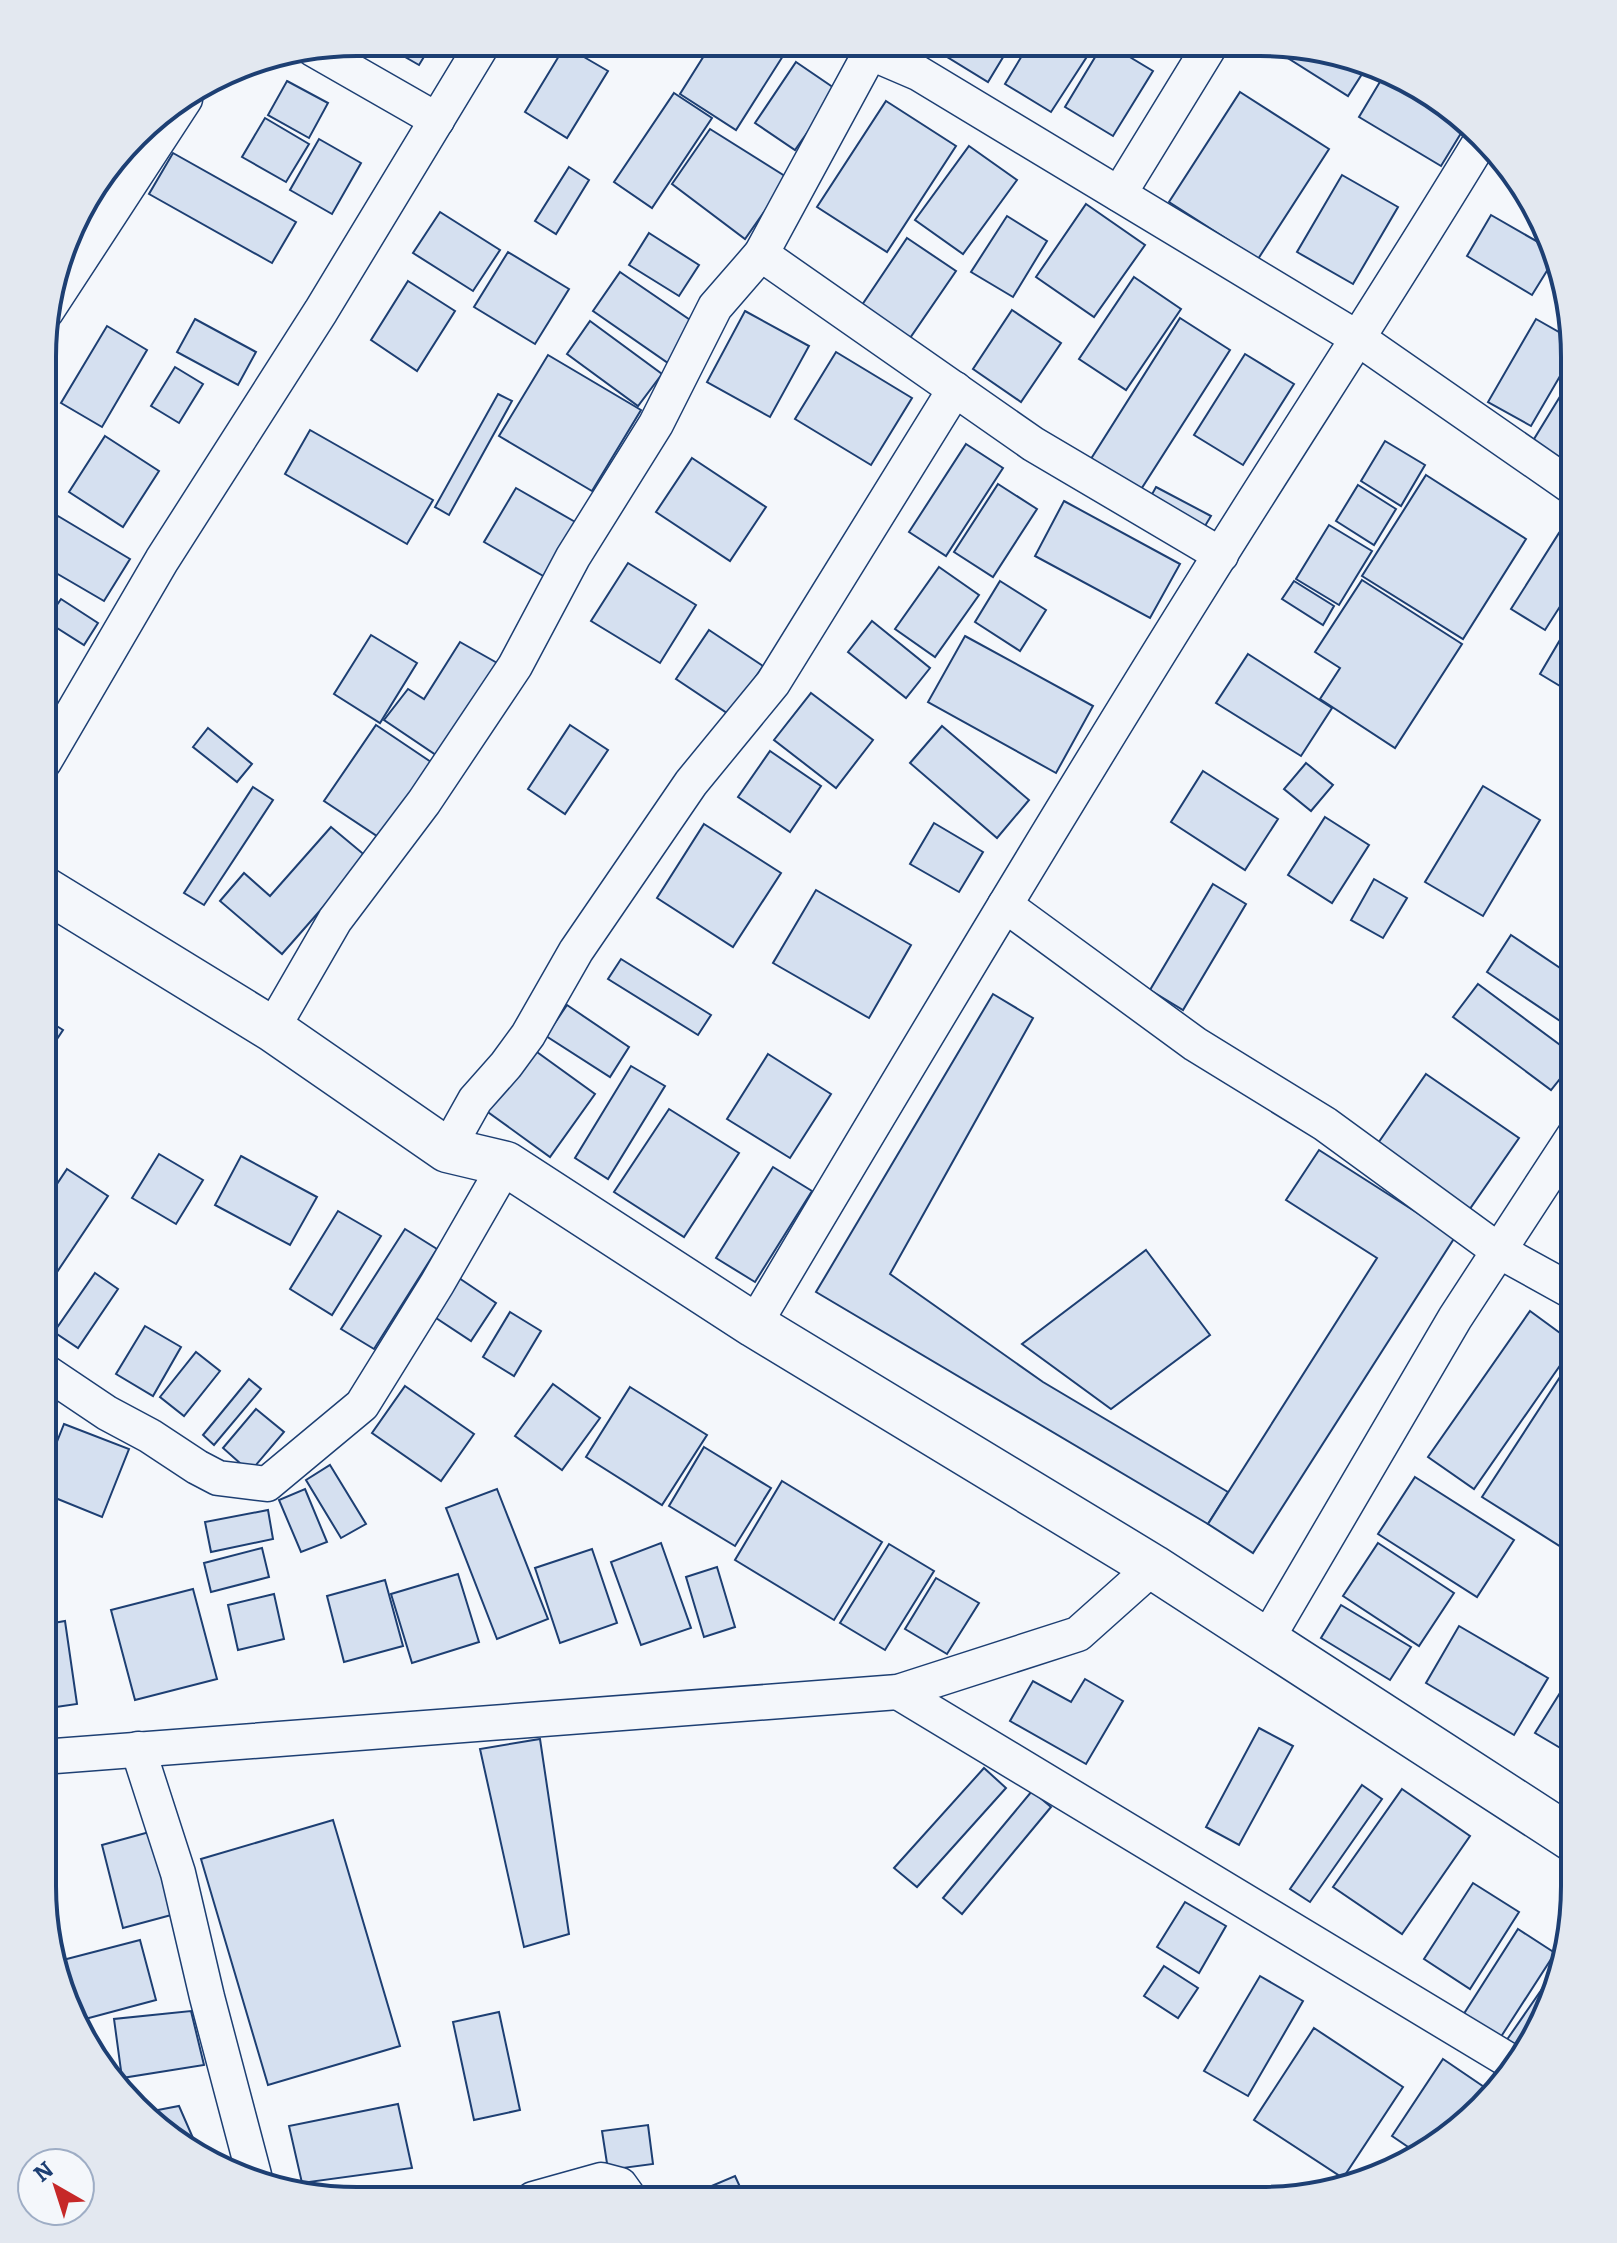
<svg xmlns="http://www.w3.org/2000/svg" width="1617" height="2243" font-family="Bitter,serif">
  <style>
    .building { fill: #d5e0f0; stroke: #1d3f73; stroke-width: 2 }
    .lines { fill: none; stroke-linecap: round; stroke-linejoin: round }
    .street-casing { stroke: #1d3f73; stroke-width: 37 }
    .secondary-casing { stroke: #1d3f73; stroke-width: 47 }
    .street { stroke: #f4f7fb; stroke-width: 34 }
    .secondary { stroke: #f4f7fb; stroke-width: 44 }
    .rim { fill: none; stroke: #1d3f73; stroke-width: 4 }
  </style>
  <rect width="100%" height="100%" fill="#f4f7fb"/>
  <!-- building -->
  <g class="building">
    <polygon points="379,42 433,42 419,65"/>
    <polygon points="712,43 780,43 788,48 736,130 680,94"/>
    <polygon points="926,44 1011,44 988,82"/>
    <polygon points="1029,44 1070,44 1088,55 1051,112 1005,84"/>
    <polygon points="1103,44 1108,44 1153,71 1113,136 1065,107"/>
    <polygon points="1267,45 1302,45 1369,63 1348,96"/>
    <polygon points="565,46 608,71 567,138 525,112"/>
    <polygon points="796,62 837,90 795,150 755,123"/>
    <polygon points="1387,70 1451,107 1466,125 1441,166 1359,117"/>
    <polygon points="287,81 328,103 309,138 268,115"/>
    <polygon points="1240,92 1329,149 1258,259 1169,202"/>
    <polygon points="674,93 712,118 652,208 614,182"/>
    <polygon points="886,101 956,146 887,252 817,207"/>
    <polygon points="155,117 138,146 132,142 150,120"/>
    <polygon points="265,118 309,144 286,182 242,157"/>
    <polygon points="710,129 788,178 745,239 672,184"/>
    <polygon points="319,139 361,163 332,214 290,190"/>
    <polygon points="130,144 137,148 117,182 105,175"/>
    <polygon points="969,146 1017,180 963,254 915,220"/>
    <polygon points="173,153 296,222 272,263 149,194"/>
    <polygon points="569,167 589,180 556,234 535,221"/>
    <polygon points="1342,175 1398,207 1353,284 1297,252"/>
    <polygon points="1086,204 1145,245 1094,317 1036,277"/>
    <polygon points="440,212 500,250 473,291 413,253"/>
    <polygon points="1491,215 1550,249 1553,261 1532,295 1467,256"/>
    <polygon points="1007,216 1047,241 1013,297 971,272"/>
    <polygon points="78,217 85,222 69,245"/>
    <polygon points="649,233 699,265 679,296 629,265"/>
    <polygon points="907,238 956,271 910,338 862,305"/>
    <polygon points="508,252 569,289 535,344 474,307"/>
    <polygon points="620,272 696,324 668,363 593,311"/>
    <polygon points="1134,277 1181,309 1126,390 1079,359"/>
    <polygon points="408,281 455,311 417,371 371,340"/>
    <polygon points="1012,310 1061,343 1021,402 973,369"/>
    <polygon points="745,311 809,346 770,417 707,382"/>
    <polygon points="1180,318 1230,350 1138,494 1089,462"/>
    <polygon points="195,319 256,352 238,385 177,352"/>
    <polygon points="1536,319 1571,339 1574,352 1531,426 1488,402"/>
    <polygon points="590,321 662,374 638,406 567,354"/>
    <polygon points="107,326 147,350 102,427 61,403"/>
    <polygon points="836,352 912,398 871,465 795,419"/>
    <polygon points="1245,354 1294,384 1243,465 1194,435"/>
    <polygon points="548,355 641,410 592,491 499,436"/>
    <polygon points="175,367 203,384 179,423 151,406"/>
    <polygon points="1575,372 1575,469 1531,444"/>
    <polygon points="498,394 512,401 449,515 435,507"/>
    <polygon points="310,430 433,500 407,544 285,474"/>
    <polygon points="105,436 159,471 123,527 69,492"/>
    <polygon points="1385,441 1425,465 1401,506 1361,481"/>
    <polygon points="966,444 1003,468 946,556 909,532"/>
    <polygon points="692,458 766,507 730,561 656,512"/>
    <polygon points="1426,475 1526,539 1463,639 1362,576"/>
    <polygon points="998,484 1037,509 993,577 954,552"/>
    <polygon points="1358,485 1396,509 1374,545 1336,521"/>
    <polygon points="1156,487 1211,516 1199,536 1145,507"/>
    <polygon points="516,488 577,523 545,577 484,542"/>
    <polygon points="1064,501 1180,564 1150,618 1035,556"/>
    <polygon points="44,512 55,520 44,534"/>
    <polygon points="58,516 130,559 104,601 44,566 44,538"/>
    <polygon points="1329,525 1372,551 1339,605 1296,579"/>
    <polygon points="1559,533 1575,543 1575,583 1545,630 1511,609"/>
    <polygon points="628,563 696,605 660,663 591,621"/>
    <polygon points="939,567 979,595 935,657 895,629"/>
    <polygon points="1362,580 1462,644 1395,748 1320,699 1340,668 1315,652"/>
    <polygon points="1000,581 1046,610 1020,651 975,622"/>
    <polygon points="1294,581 1334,606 1323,625 1282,599"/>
    <polygon points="61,599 98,623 84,645 46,621"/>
    <polygon points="872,621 930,668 906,698 848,652"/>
    <polygon points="1567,628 1575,633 1575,695 1540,674"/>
    <polygon points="709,630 763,666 730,715 676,679"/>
    <polygon points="371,635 417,663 380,723 334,694"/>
    <polygon points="965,636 1093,706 1056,773 928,702"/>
    <polygon points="460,642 499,664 439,757 384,720 408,689 424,699"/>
    <polygon points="1248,654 1332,708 1301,756 1216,703"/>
    <polygon points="811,693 873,740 836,788 774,740"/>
    <polygon points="376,725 431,762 380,838 324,801"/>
    <polygon points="570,725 608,750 565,814 528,789"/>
    <polygon points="942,726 1029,800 997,838 910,763"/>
    <polygon points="208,728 252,764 237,782 193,747"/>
    <polygon points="770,751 821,786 790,832 738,797"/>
    <polygon points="1306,763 1333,785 1311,811 1284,789"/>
    <polygon points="1203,771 1278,819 1245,870 1171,822"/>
    <polygon points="1483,786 1540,820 1483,916 1425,882"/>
    <polygon points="253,787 273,800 204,905 184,893"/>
    <polygon points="1325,817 1369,845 1332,903 1288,875"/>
    <polygon points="934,823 983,852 959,892 910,864"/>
    <polygon points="704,824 781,873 733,947 657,898"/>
    <polygon points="331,827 367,857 282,954 220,901 244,873 270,896"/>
    <polygon points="1374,879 1407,898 1383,938 1351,920"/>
    <polygon points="1213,884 1246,904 1183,1010 1150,990"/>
    <polygon points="816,890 911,945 869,1018 773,963"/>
    <polygon points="1511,935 1575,978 1575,1031 1487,972"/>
    <polygon points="621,959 711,1015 698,1035 608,979"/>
    <polygon points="1478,984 1575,1056 1575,1060 1551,1090 1453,1017"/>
    <polygon points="993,994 1033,1018 890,1274 1043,1382 1228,1492 1208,1524 816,1292"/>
    <polygon points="567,1005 629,1047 610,1077 546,1036"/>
    <polygon points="44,1018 63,1030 43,1060"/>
    <polygon points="530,1047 595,1094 550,1157 485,1110"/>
    <polygon points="768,1054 831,1094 790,1158 727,1119"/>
    <polygon points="631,1066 665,1086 608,1179 575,1158"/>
    <polygon points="1426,1074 1519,1138 1467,1213 1374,1149"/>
    <polygon points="669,1109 739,1153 684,1237 614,1192"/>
    <polygon points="1319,1150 1455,1237 1253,1553 1208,1524 1377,1258 1286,1200"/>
    <polygon points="159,1154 203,1180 176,1224 132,1198"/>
    <polygon points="241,1156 317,1197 290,1245 215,1205"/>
    <polygon points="773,1167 812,1191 755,1282 716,1258"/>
    <polygon points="67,1169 108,1196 43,1293 43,1205"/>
    <polygon points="338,1211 381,1236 332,1315 290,1289"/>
    <polygon points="405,1229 437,1249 374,1349 341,1329"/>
    <polygon points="1575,1229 1575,1254 1563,1247"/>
    <polygon points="1146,1250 1210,1335 1111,1409 1022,1344"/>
    <polygon points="95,1273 118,1289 78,1348 54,1332"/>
    <polygon points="456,1276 496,1303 471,1341 430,1314"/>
    <polygon points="1530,1311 1575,1344 1474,1489 1428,1457"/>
    <polygon points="510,1312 541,1331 514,1376 483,1357"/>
    <polygon points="145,1326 181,1347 153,1396 116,1374"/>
    <polygon points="196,1352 220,1371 184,1416 160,1397"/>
    <polygon points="1575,1354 1574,1537 1566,1550 1482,1497"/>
    <polygon points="249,1379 261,1389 214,1445 203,1435"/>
    <polygon points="553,1384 600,1418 562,1470 515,1436"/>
    <polygon points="405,1386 474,1434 441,1481 372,1433"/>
    <polygon points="630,1387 707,1435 662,1505 586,1457"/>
    <polygon points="256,1409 284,1432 250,1472 223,1448"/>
    <polygon points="64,1424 129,1449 102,1517 43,1493 43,1477"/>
    <polygon points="704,1447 771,1488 735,1546 669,1506"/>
    <polygon points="330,1465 366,1524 341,1538 306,1480"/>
    <polygon points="1415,1477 1514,1540 1477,1597 1378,1534"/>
    <polygon points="782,1481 882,1542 834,1620 735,1560"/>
    <polygon points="305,1489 327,1542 301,1552 279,1500"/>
    <polygon points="497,1489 548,1619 497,1639 446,1508"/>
    <polygon points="268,1510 273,1539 211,1552 205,1522"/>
    <polygon points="661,1543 691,1628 641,1645 611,1562"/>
    <polygon points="1378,1543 1454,1593 1419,1646 1343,1596"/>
    <polygon points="889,1544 934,1571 885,1650 840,1623"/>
    <polygon points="262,1548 269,1577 211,1592 204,1563"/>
    <polygon points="592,1549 617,1623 560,1643 535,1568"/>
    <polygon points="717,1567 735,1627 704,1637 686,1577"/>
    <polygon points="458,1574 479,1642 412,1663 391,1594"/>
    <polygon points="936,1578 979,1603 947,1654 905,1629"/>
    <polygon points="385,1580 403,1646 344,1662 327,1596"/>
    <polygon points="193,1589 217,1679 135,1700 111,1610"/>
    <polygon points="274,1594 284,1639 238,1650 228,1605"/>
    <polygon points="1341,1605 1411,1647 1390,1680 1321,1638"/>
    <polygon points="65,1621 77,1704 42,1709 42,1625"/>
    <polygon points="1459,1626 1548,1678 1514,1735 1426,1683"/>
    <polygon points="1573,1672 1574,1673 1574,1756 1535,1733"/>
    <polygon points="1085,1679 1123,1701 1086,1764 1010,1721 1033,1681 1071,1702"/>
    <polygon points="1259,1728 1293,1746 1239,1845 1206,1827"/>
    <polygon points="540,1739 569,1934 524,1947 480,1749"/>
    <polygon points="984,1768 1006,1788 917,1887 894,1868"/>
    <polygon points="1362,1785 1382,1799 1310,1902 1290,1889"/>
    <polygon points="1402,1789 1470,1836 1402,1934 1333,1887"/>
    <polygon points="1032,1791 1051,1807 962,1914 943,1898"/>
    <polygon points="333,1820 400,2046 268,2085 201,1859"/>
    <polygon points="153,1831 175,1914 123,1928 102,1845"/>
    <polygon points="1473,1883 1519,1912 1470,1989 1424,1959"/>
    <polygon points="1185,1902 1226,1926 1199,1973 1157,1947"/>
    <polygon points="1518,1929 1555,1953 1495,2046 1458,2023"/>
    <polygon points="140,1940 156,2000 74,2022 59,1961"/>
    <polygon points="1562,1960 1564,1961 1558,1988 1539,2027 1510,2068 1495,2057"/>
    <polygon points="1164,1966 1198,1988 1178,2018 1144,1996"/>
    <polygon points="1260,1976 1303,2001 1248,2096 1204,2071"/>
    <polygon points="191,2011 204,2065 122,2078 114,2019"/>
    <polygon points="499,2012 520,2110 474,2120 453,2022"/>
    <polygon points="1314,2028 1403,2087 1343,2178 1254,2120"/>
    <polygon points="1443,2059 1490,2091 1467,2123 1420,2155 1392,2136"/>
    <polygon points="398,2104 412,2168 302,2183 289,2126"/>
    <polygon points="179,2106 200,2154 182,2148 142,2113"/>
    <polygon points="648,2125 653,2164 608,2170 602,2131"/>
    <polygon points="1399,2153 1411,2161 1399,2169 1387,2171"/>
    <polygon points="735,2176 746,2200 681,2199"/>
  </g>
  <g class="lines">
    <defs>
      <g id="street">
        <polyline points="858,43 869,52 918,73 1359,339 1575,489"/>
        <polyline points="313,49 437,120"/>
        <polyline points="1119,194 1211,44"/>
        <polyline points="761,254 1033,444 1221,555"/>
        <polyline points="46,312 185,99"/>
        <polyline points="44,762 162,560 321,311 484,42"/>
        <polyline points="1005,905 1195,1044 1325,1124 1499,1251 1575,1293"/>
        <polyline points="272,1029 335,920 424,802 515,666 573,557 656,424 715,307 761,254 875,44"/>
        <polyline points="447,1150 475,1100 506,1065 528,1035 576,951 691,783 773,683 955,389"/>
        <path d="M754 1325C902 1075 1051 825 1205 579 1296 433 1391 289 1480 142"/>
        <polyline points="43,1370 107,1413 150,1436 197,1467 218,1478 267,1484 362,1405 437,1284 506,1164"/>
        <polyline points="1267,1639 1455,1318 1575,1134"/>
        <polyline points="898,1692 1518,2066"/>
        <polyline points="138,1749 178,1873 207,1997 254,2175"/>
        <polyline points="42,1757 898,1692 1078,1634 1153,1567"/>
        <polyline points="533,2199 601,2180 620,2185 630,2199"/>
      </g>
      <polyline id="secondary" points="44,889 272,1029 447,1150 506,1164 754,1325 1153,1567 1574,1840"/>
    </defs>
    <!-- street casing -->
    <use href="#street" class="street-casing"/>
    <!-- secondary casing -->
    <use href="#secondary" class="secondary-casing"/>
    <!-- street -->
    <use href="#street" class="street"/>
    <!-- secondary -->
    <use href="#secondary" class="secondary"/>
  </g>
  <!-- crop -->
  <path d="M0 0H1617V2243H0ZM357 56H1260A301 301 0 0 1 1561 357V1886A301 301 0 0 1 1260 2187H357A301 301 0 0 1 56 1886V357A301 301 0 0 1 357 56Z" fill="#e3e8f0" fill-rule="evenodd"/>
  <path class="rim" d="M357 56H1260A301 301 0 0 1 1561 357V1886A301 301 0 0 1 1260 2187H357A301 301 0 0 1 56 1886V357A301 301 0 0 1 357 56Z"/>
  <!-- north arrow -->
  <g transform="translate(56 2187) rotate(321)"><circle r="38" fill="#f4f7fb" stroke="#9eadc5" stroke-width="2"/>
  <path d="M0-6L14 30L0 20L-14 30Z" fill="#c62828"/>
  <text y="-12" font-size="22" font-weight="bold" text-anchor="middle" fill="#1d3f73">N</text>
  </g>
</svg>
